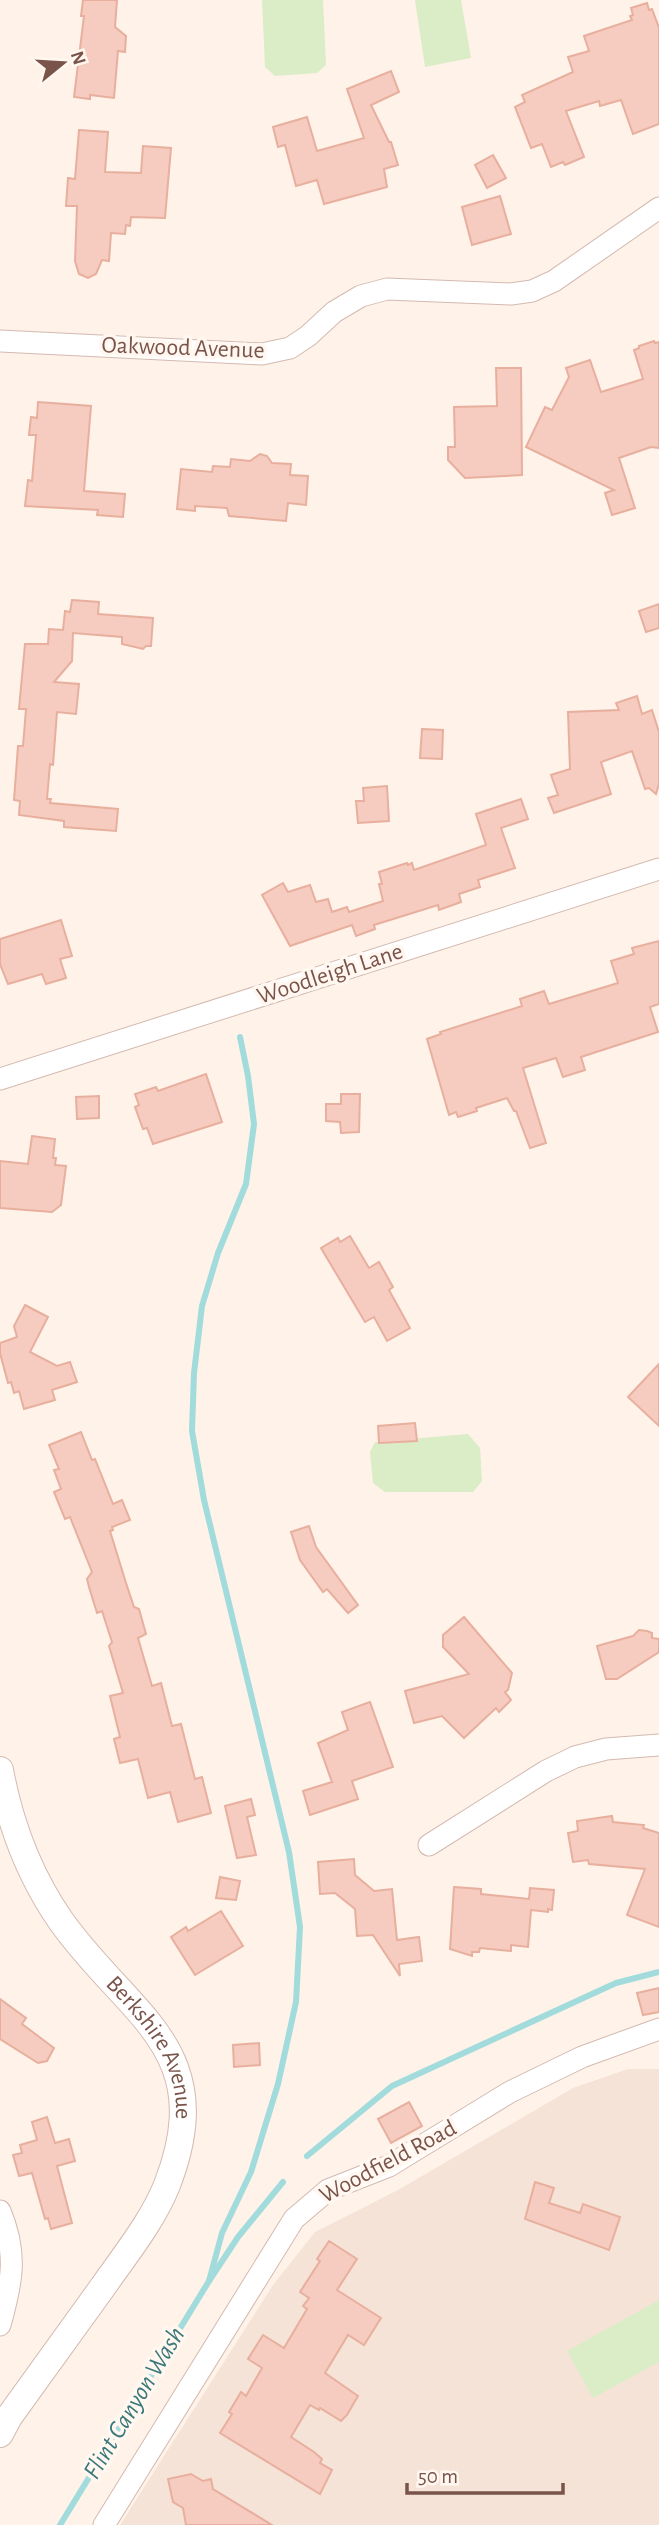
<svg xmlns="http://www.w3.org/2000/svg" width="659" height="2525" font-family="'Alegreya Sans',sans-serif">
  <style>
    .residential { fill: #f6e3d7 }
    .park { fill: #dbedc6 }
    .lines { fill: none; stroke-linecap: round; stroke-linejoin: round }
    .stream { stroke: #a1dbdc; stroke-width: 6 }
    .building { fill: #f5ccbf; stroke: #e8af9e; stroke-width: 2 }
    .minor-casing { stroke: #d4bab0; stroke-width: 23 }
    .tertiary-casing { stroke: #d4bab0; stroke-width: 28 }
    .minor { stroke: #fff; stroke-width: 21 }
    .tertiary { stroke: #fff; stroke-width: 26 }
    .labels { text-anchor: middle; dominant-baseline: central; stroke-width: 7; stroke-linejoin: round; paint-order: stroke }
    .street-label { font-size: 24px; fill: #7a544a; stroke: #fff7f0 }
    .water-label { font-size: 26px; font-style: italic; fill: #3a7879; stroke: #fff7f0 }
  </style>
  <rect width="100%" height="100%" fill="#fef2e9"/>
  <!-- residential -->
  <polygon class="residential" points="628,2069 659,2069 659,2525 120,2525 273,2285 315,2232 398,2190 573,2088"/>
  <!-- park -->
  <g class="park">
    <polygon points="262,0 323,0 326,65 317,73 275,76 265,67"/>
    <polygon points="415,0 461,0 471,58 425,67"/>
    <polygon points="468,1434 480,1448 482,1481 473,1492 385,1492 373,1483 370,1452 375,1442"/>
    <polygon points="659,2300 659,2362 593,2398 567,2351"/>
  </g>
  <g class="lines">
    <!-- stream -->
    <g class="stream">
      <polyline points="307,2156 392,2086 616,1983 659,1972"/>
      <polyline points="209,2281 222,2233 251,2172 278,2084 296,2002 300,1927 289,1852 204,1500 192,1431 194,1373 202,1306 218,1253 246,1184 254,1124 248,1076 240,1037"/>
      <polyline points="60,2525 209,2281 238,2237 283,2182"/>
    </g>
  </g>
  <!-- building -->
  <g class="building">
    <polygon points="83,0 117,0 115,27 126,36 125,52 118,51 114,98 90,95 90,99 74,97 84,16 81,16"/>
    <polygon points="647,3 649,10 652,9 659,28 659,124 633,134 621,100 600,106 599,101 566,111 584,157 565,165 563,162 551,167 542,144 531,148 515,107 525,102 522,95 573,72 568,57 589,51 584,36 632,20 630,16 633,15 631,8"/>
    <polygon points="391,71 399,92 371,105 389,142 391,142 398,165 384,169 387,187 324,204 317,180 296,186 285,145 278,147 273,127 307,117 317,151 364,138 347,89"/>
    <polygon points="79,130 108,132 105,172 141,173 143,146 171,148 165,218 131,217 130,226 126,225 125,234 111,233 109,261 102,260 96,274 88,278 79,274 75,261 77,206 66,206 68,178 75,179"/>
    <polygon points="493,155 506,178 487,188 475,165"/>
    <polygon points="500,196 511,234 472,245 462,207"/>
    <polygon points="654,341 655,343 659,342 659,448 651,447 619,458 635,508 612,515 605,493 614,490 526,447 545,407 552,410 569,377 566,368 590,360 601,392 643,379 634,350 639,348 639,346"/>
    <polygon points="496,368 521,368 522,475 465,478 448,460 448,447 455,447 454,407 497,406"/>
    <polygon points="38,402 91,406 84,491 125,494 123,517 97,515 98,510 25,506 28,480 32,481 36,435 29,435 31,417 37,418"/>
    <polygon points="260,454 267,456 272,463 291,464 290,475 308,476 306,505 288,503 286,521 229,516 227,508 195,506 195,511 177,509 181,469 212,472 213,466 230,467 231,459 250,461"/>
    <polygon points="72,600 99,602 98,614 153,618 151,646 146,646 143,649 122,644 122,637 73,633 72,661 54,682 79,684 76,714 57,712 53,765 50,764 47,799 51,799 50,803 118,809 116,831 64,827 64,821 19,815 20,801 14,800 18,746 23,746 26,709 19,709 25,644 48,644 49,629 63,630 65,611 70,612"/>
    <polygon points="659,604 659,628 646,632 639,611"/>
    <polygon points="637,696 642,714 652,710 659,732 659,784 656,794 649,788 645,789 632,751 601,762 611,794 554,813 548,798 558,795 551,775 570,769 568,712 619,710 616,703"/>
    <polygon points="422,729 443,730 442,759 420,758"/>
    <polygon points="387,786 389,821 358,823 356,801 364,801 363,788"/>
    <polygon points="521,799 528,819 501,828 515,868 478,880 480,887 459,894 461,902 439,910 438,905 374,925 375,929 356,936 352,925 290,946 262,895 283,883 288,892 310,885 316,902 328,899 332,912 347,907 349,912 383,901 379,884 382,884 379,872 407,863 408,865 412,863 414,870 486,845 476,814"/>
    <polygon points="61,920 72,956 60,959 66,978 46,984 42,974 8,984 0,964 0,939"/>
    <polygon points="659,941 659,1004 650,1007 658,1032 581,1057 585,1070 563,1077 556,1058 523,1068 546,1143 530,1148 516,1111 514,1111 507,1098 476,1108 477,1111 458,1117 456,1112 449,1115 427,1039 441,1034 440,1032 522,1006 520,999 544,991 549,1004 618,983 611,961 634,954 632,948"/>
    <polygon points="206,1074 222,1122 153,1144 147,1128 143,1129 135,1107 139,1105 135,1094 156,1087 158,1091"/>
    <polygon points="341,1094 360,1094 359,1132 341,1133 340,1122 326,1121 326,1104 341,1104"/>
    <polygon points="99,1096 99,1118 77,1119 76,1097"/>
    <polygon points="32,1136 55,1139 53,1158 56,1158 55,1165 66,1166 61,1205 52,1212 0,1208 0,1161 28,1164"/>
    <polygon points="350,1236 369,1268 379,1262 393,1287 389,1290 410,1328 387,1341 374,1317 365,1322 321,1248 338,1238 340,1242"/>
    <polygon points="25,1305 48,1317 30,1352 57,1366 70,1362 77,1382 52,1390 55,1400 24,1409 19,1391 14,1393 11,1382 8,1383 0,1353 0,1343 17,1337 14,1326"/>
    <polygon points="659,1364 659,1426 628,1397"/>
    <polygon points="415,1423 417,1441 379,1443 378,1426"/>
    <polygon points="81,1432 92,1460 95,1459 113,1504 122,1500 130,1520 112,1527 113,1530 110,1531 126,1583 134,1607 139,1609 146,1634 138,1638 152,1686 161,1683 172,1726 181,1724 195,1779 202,1777 211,1813 178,1822 170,1792 148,1798 138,1759 120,1763 114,1739 120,1737 110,1696 123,1693 109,1646 112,1642 102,1611 97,1613 89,1587 87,1579 92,1572 70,1517 65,1519 54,1492 61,1489 54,1470 59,1469 49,1445"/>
    <polygon points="309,1526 316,1547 358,1605 348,1613 327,1589 323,1592 300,1560 291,1532"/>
    <polygon points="464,1617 512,1673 508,1690 505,1692 511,1700 499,1712 496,1708 464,1738 442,1716 414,1723 405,1691 469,1674 443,1647 443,1635"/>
    <polygon points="639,1630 647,1631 652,1633 652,1638 659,1639 659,1652 617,1679 606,1679 597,1646 633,1636"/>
    <polygon points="370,1702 393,1767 352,1781 358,1799 310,1815 303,1791 332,1782 318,1743 348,1730 342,1712"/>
    <polygon points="251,1799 255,1815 247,1817 256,1855 237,1858 225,1806"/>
    <polygon points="612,1816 613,1822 644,1825 643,1828 659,1833 659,1927 627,1915 645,1869 589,1864 588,1860 573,1862 568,1833 578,1831 577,1821"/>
    <polygon points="354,1859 355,1875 374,1891 392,1889 397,1940 419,1937 422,1961 399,1964 400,1976 373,1935 357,1936 355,1909 335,1893 320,1894 318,1862"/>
    <polygon points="220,1877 240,1881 236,1900 216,1898"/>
    <polygon points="454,1887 481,1889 481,1894 529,1899 530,1888 554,1890 552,1910 548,1909 548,1912 531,1910 528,1947 511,1945 511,1951 480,1948 479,1952 472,1952 472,1956 450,1949"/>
    <polygon points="221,1911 243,1946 195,1975 171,1937 186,1927 188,1931"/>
    <polygon points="659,1988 659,2012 643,2015 637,1993"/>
    <polygon points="0,1999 26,2018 22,2024 54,2048 47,2061 38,2063 0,2039"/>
    <polygon points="259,2043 260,2065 234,2067 233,2045"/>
    <polygon points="409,2102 422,2126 391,2143 378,2119"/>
    <polygon points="47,2117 55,2143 69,2139 75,2161 57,2166 72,2223 51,2229 48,2218 45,2219 32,2173 19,2176 13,2155 22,2153 20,2145 37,2140 32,2122"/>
    <polygon points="535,2182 554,2188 549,2203 580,2213 583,2204 620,2217 609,2250 525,2219"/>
    <polygon points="329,2241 357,2259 337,2290 381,2318 364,2345 348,2335 325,2373 358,2396 347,2415 341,2421 320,2408 319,2410 310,2405 291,2437 314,2452 322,2459 320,2463 332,2470 320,2494 220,2433 232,2414 229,2412 241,2392 246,2396 262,2368 248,2359 263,2335 284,2348 307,2309 303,2306 309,2298 300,2292 320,2261 317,2259"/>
    <polygon points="191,2474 203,2481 211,2479 213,2489 272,2525 186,2525 183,2508 173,2502 168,2479"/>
  </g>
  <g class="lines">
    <defs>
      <g id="minor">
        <polyline points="0,341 262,354 290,348 308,336 334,312 361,296 387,289 511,294 532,291 554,281 659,208"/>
        <polyline points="0,1079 659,869"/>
        <polyline points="429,1845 546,1771 575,1757 606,1749 659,1745"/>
        <path d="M0 2211C18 2254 12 2282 0 2325"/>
        <polyline points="104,2525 294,2219 328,2190 389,2166 510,2092 582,2057 659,2029"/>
      </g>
      <g id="tertiary">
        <path id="s1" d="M0 1770C10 1824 29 1875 61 1921 129 2017 220 2048 167 2185 152 2222 125 2255 102 2288 71 2331 40 2374 9 2417L0 2434"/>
      </g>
    </defs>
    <!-- minor casing -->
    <use href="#minor" class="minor-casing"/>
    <!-- tertiary casing -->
    <use href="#tertiary" class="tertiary-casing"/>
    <!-- minor -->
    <use href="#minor" class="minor"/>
    <!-- tertiary -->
    <use href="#tertiary" class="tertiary"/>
  </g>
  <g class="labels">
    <!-- street labels -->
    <g class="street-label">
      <text transform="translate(183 348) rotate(2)">Oakwood Avenue</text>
      <text transform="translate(330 974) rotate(-18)">Woodleigh Lane</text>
      <text stroke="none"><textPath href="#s1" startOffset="322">Berkshire Avenue</textPath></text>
      <text transform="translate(388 2162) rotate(-28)">Woodfield Road</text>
    </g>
    <!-- water labels -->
    <g class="water-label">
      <text transform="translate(134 2403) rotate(-59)">Flint Canyon Wash</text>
    </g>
  </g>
  <!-- north arrow -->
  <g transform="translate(63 63) rotate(72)" stroke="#fff7f0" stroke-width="5" paint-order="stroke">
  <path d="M0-5L12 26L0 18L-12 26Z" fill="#7a544a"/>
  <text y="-10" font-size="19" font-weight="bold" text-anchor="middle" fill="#7a544a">N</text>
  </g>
  <!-- scale -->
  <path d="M407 2483v10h156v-10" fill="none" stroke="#7a544a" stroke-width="3.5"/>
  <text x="418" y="2483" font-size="21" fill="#7a544a" stroke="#fff7f0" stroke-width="5" paint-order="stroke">50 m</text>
</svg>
